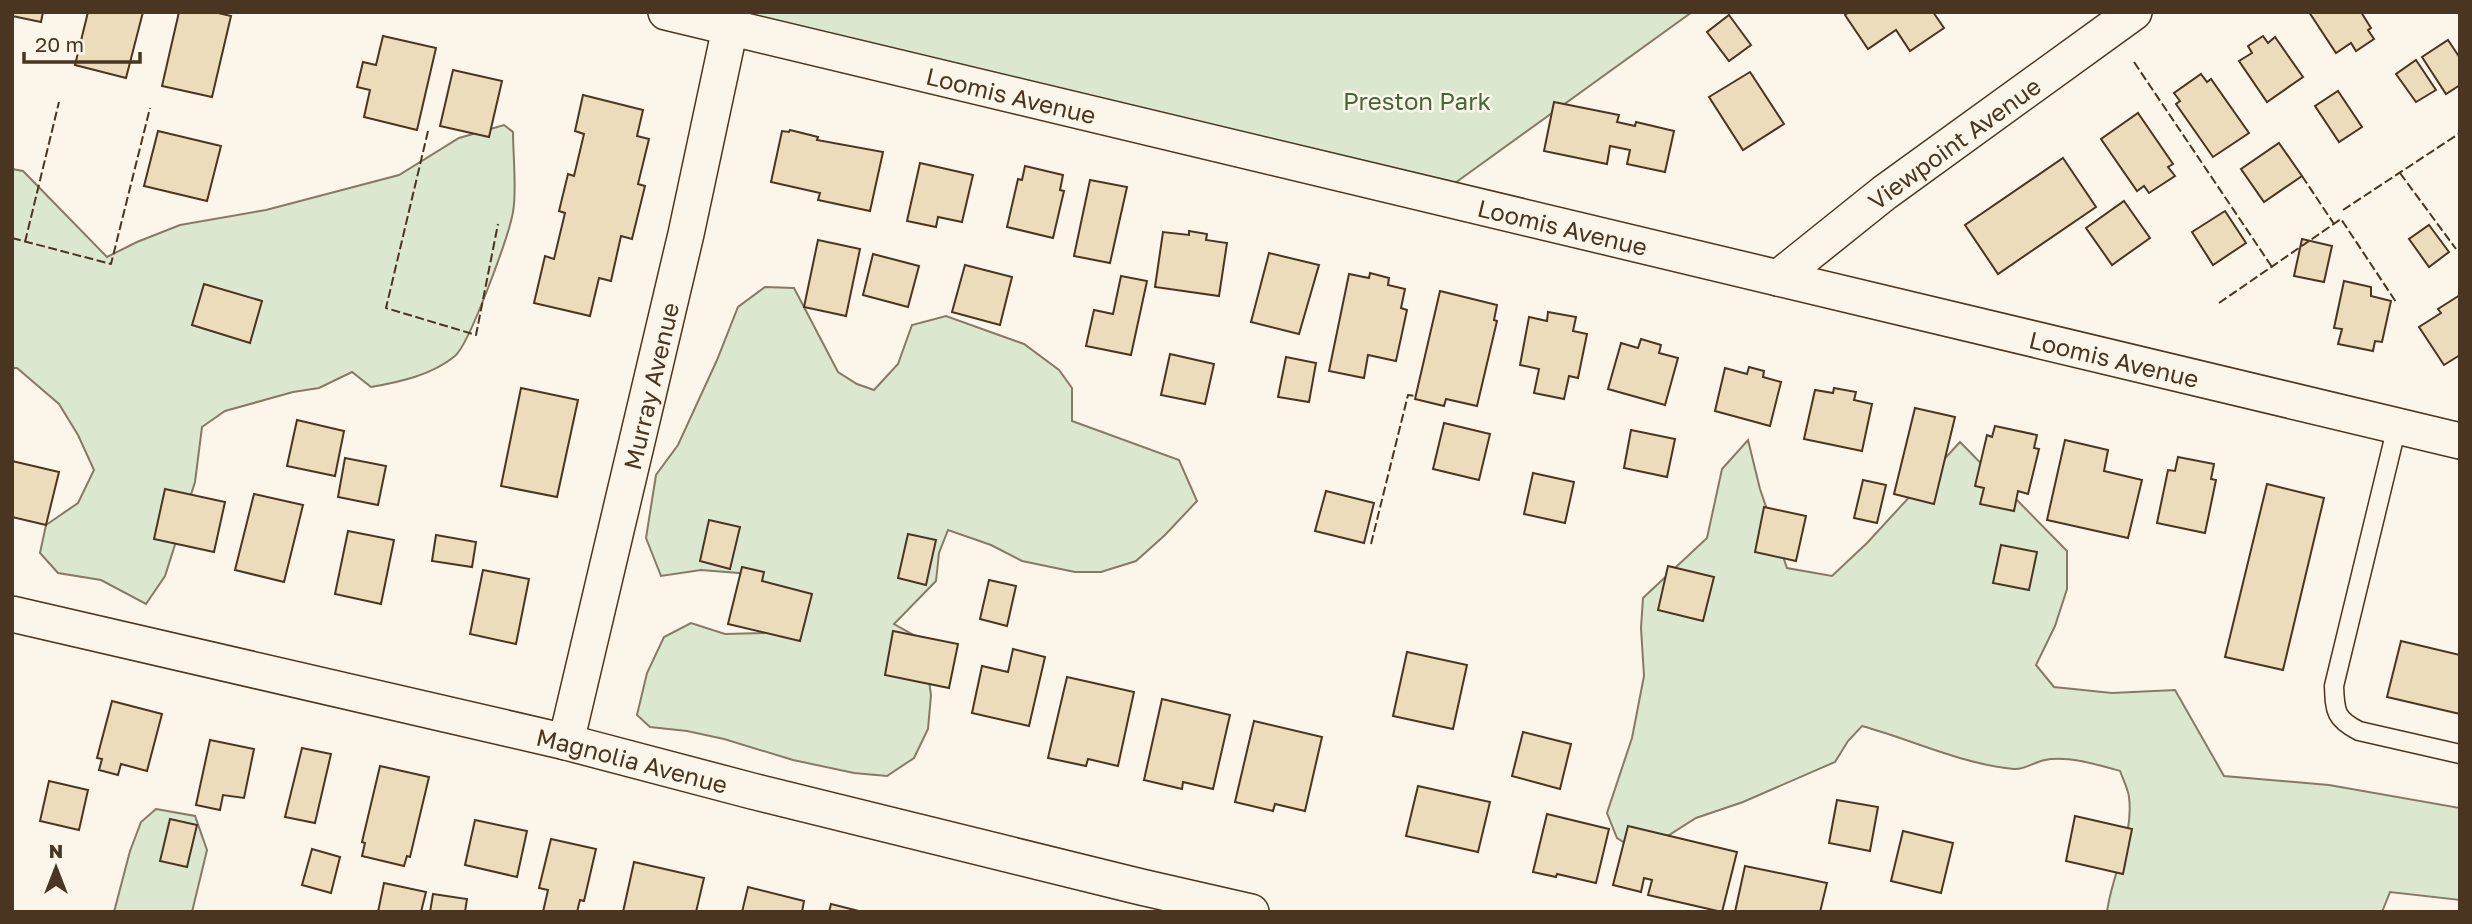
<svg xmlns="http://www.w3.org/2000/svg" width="2472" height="924" font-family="'Golos Text',sans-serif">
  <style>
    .green { fill: #dce7d0; stroke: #887966; stroke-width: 2 }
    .building { fill: #ecdcbc; stroke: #4a3520; stroke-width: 2 }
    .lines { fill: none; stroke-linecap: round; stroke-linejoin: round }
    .service-casing { stroke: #4a3520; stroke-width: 21 }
    .minor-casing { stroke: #4a3520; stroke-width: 38 }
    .service { stroke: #fbf6e9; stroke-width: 18 }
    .minor { stroke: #fbf6e9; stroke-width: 35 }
    .fence { stroke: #4a3520; stroke-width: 2; stroke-dasharray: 9 3.5; stroke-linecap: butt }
    .labels { text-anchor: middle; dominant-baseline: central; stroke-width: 5; stroke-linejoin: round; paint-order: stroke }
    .street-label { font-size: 24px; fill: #4a3520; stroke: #fbf6e9 }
    .park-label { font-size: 24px; fill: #436837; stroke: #fbf6e9 }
  </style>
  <rect width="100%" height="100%" fill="#fbf6e9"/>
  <!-- green -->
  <g class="green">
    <polygon points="702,12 1692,12 1437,196"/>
    <path d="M504 125 513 132C513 155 517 191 513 212 509 235 470 343 455 356 432 375 400 382 371 387L352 372 319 388 293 392 225 411 202 427 195 482 165 576 146 604 101 580 58 573 40 553 46 525 78 503 94 470 78 435 59 404 17 368H12V169L23 171 107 257 137 242 180 225 266 210 399 175 459 138Z"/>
    <polygon points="765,287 794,288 838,372 857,384 874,390 898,364 912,325 946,316 1024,344 1059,370 1072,388 1072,421 1179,460 1197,501 1165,535 1136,561 1101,572 1075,572 1022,561 991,545 948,530 939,553 936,581 894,624 917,637 928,674 931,695 928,729 914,758 887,776 854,773 793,760 724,739 687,731 650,727 637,715 647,673 664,637 691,623 725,634 764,633 751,574 701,570 661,576 646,538 656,475 678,445 717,360 738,307"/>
    <path d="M1748 440 1760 489 1787 568 1832 576 1867 543 1960 442 2067 551V589L2055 626 2036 665 2054 687 2112 693 2175 690 2224 776 2329 785 2460 808V900L2390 892 2382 912H2107C2112 873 2134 837 2129 797 2128 789 2123 779 2120 771 2099 765 2066 755 2045 760 2034 762 2025 770 2014 769 1961 764 1913 740 1862 726L1848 741 1835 762 1743 802 1696 818 1669 835 1633 848 1617 838 1607 813 1632 738 1644 676 1641 628 1643 598 1707 538 1722 469Z"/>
    <polygon points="156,809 195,816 207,850 192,912 114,912 130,851 141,822"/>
  </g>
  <!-- building -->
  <g class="building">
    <polygon points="12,12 43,12 41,22 12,16"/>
    <polygon points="88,12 143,12 126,78 75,65"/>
    <polygon points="179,12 214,12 231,16 212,97 162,86"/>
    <polygon points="1849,12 1933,12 1944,28 1910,51 1896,30 1868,49 1845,15"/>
    <polygon points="2309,12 2361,12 2371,28 2368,30 2374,39 2356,51 2351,43 2336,53"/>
    <polygon points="1729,15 1751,45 1729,61 1707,32"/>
    <polygon points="383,36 436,48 417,130 364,117 370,90 357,87 363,62 376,65"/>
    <polygon points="2263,36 2268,43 2275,37 2303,77 2267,102 2239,61 2252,53 2248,46"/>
    <polygon points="2448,40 2460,58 2460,85 2446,94 2422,57"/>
    <polygon points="2416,60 2436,90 2416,102 2396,74"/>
    <polygon points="453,70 502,81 489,137 440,126"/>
    <polygon points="1750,72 1784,124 1743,150 1709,97"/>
    <polygon points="2201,74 2207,82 2211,79 2249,133 2213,157 2176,104 2180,101 2174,93"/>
    <polygon points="2338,91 2362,127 2339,142 2315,106"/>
    <polygon points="583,95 643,110 637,136 649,139 638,184 645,186 632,239 621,236 611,281 599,278 590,316 534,303 545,256 554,259 565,213 559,211 568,174 574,176 584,134 575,131"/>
    <polygon points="1554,102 1619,115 1617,122 1635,126 1636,122 1674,131 1665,172 1627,164 1630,150 1610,146 1607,164 1544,151"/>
    <polygon points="2138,113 2173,164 2168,167 2175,176 2149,193 2144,186 2137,191 2101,139"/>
    <polygon points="790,130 818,137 817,140 883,152 870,211 818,200 820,193 771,182 782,131 789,132"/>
    <polygon points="158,131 221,146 207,201 144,186"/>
    <polygon points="2279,143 2302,176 2264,202 2241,169"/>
    <polygon points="2063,158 2096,207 1998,274 1965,225"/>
    <polygon points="920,163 973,175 962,222 938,217 936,227 907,221"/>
    <polygon points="1025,166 1063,175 1060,190 1064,191 1053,238 1007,227 1018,179 1022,180"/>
    <polygon points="1090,180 1127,187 1110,263 1074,256"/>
    <polygon points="2124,201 2150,238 2112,265 2086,228"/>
    <polygon points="2225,211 2246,243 2213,265 2192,232"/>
    <polygon points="2429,225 2449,252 2429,267 2409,239"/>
    <polygon points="1189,231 1207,234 1206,240 1227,243 1219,296 1155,287 1163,232 1189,235"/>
    <polygon points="2302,239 2332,246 2324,282 2294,276"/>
    <polygon points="818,240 860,249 846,316 804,307"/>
    <polygon points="1269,253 1319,265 1299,334 1251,322"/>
    <polygon points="873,254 919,266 908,307 863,295"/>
    <polygon points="965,265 1012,277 1000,325 952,312"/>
    <polygon points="1370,273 1389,278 1388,285 1405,289 1401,308 1407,310 1396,361 1368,355 1364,378 1329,371 1349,274 1369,278"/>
    <polygon points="1121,276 1147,281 1131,355 1086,346 1094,310 1113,314"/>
    <polygon points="2344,281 2371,287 2371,296 2391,301 2382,342 2375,341 2373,351 2338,344 2342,329 2334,328"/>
    <polygon points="204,284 262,301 250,343 192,325"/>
    <polygon points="1440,291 1497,305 1494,320 1497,321 1477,406 1446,399 1444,406 1415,399"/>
    <polygon points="2460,295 2460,355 2444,365 2419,327 2441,313 2438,309"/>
    <polygon points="1548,312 1576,317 1573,331 1587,334 1578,378 1569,376 1564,399 1534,393 1539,369 1520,365 1529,317 1547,321"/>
    <polygon points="1641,339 1661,345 1659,353 1678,358 1665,405 1608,389 1621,343 1638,348"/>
    <polygon points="1170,354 1214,364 1205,404 1161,395"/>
    <polygon points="1286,357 1316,363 1309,402 1278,397"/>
    <polygon points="1749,367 1764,371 1763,377 1781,382 1770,426 1715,411 1725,368 1747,374"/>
    <polygon points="521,388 578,400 557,497 501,486"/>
    <polygon points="1834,388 1856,392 1854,400 1872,404 1862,451 1804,439 1815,390 1833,393"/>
    <polygon points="1915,408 1955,417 1934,504 1894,494"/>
    <polygon points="297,420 344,431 335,476 287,466"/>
    <polygon points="1444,423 1490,434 1479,480 1433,469"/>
    <polygon points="1995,426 2037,435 2034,448 2039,449 2028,494 2018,491 2014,511 1980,504 1984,488 1975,486 1987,435 1992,437"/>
    <polygon points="1631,430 1675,439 1667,477 1624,468"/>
    <polygon points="2065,440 2108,450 2104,471 2142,480 2128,538 2047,520"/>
    <polygon points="2178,457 2214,464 2211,479 2216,480 2205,533 2157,523 2168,470 2175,471"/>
    <polygon points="345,458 386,466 378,505 338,497"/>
    <polygon points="12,461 59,472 46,525 12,517"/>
    <polygon points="1533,473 1574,482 1565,523 1524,514"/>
    <polygon points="1863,480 1886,485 1877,523 1854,518"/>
    <polygon points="2267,484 2324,498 2283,670 2225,657"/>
    <polygon points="165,489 225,502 214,552 154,539"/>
    <polygon points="1326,491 1374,503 1364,543 1315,531"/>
    <polygon points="254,494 303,505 284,582 235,570"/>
    <polygon points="1764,507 1806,516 1796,561 1755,552"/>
    <polygon points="709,520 740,527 730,569 700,561"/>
    <polygon points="348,531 394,540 381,604 335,594"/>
    <polygon points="908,534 936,540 926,585 898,578"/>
    <polygon points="436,535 476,542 472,567 432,561"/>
    <polygon points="2001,545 2037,552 2029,590 1993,583"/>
    <polygon points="1668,566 1714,577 1703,621 1658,610"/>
    <polygon points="742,567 764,572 762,581 812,594 800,641 728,624"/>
    <polygon points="483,570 529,579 516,644 470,634"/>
    <polygon points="989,580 1016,586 1007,626 980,619"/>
    <polygon points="893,631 958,644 949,688 885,675"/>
    <polygon points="2401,641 2460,655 2460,714 2387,697"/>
    <polygon points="1013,649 1045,657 1029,726 972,713 982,666 1008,672"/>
    <polygon points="1407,652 1467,665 1453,729 1393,716"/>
    <polygon points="1067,677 1134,692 1118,766 1088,759 1086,766 1048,758"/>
    <polygon points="1162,699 1230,715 1213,789 1183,782 1182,789 1144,780"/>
    <polygon points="112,701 162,714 147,771 121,764 118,775 99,770 102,759 97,758"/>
    <polygon points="1254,721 1322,737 1305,811 1275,804 1273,811 1235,802"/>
    <polygon points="1523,732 1571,744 1560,789 1512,776"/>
    <polygon points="210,740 254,749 244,798 223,795 220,810 196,805"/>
    <polygon points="302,748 331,754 315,823 285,817"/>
    <polygon points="380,766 429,777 410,857 407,856 404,866 362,856 365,843 362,842"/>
    <polygon points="49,781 88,790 79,830 40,821"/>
    <polygon points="1418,786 1490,802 1478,852 1406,836"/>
    <polygon points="1837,800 1878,807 1870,851 1829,843"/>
    <polygon points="1547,814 1609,829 1596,883 1557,874 1556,877 1533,872"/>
    <polygon points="2075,816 2132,829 2123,874 2066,861"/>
    <polygon points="170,819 197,825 187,867 160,861"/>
    <polygon points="475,820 527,831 517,877 465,865"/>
    <polygon points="1628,826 1737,852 1722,912 1648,895 1652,880 1644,878 1641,892 1613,885"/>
    <polygon points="1903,831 1953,843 1941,893 1891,881"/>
    <polygon points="551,839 596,849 584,901 580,900 577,912 543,912 548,890 539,888"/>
    <polygon points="312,849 340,857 331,893 302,885"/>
    <polygon points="634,862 704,878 696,912 623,912"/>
    <polygon points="1745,866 1827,883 1820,912 1735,912"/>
    <polygon points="384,883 426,892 421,912 378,912"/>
    <polygon points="748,887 804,901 802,912 742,912"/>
    <polygon points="433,894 467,899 465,912 430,912"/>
    <polygon points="831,904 859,911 859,912 829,912"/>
  </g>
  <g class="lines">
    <defs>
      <path id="service" d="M2397 426 2334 686C2335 711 2335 719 2359 731L2460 754"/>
      <g id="minor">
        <path id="s1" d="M666 12 2460 441"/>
        <path id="s2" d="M1778 278 1884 193 2134 12"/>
        <path id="s3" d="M12 614 566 742 752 791 1141 887 1251 912"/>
        <path id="s4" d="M566 742 686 234 730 28"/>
      </g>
    </defs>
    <!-- service casing -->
    <use href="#service" class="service-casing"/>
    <!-- minor casing -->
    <use href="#minor" class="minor-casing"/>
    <!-- service -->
    <use href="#service" class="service"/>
    <!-- minor -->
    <use href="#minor" class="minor"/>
    <!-- fence -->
    <g class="fence">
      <polyline points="2134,62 2272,267"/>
      <polyline points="428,131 386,308 476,335 498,224"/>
      <polyline points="2400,173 2456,249"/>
      <polyline points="2302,176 2334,224"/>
      <polyline points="2343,210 2460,133"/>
      <polyline points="12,238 111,264 150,108"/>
      <polyline points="25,242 59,102"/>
      <polyline points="2219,303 2341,219 2396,302"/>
      <polyline points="1371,544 1408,395 1415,396"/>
    </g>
  </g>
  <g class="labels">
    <!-- street labels -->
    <g class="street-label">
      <text stroke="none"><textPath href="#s1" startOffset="355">Loomis Avenue</textPath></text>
      <text stroke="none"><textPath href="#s2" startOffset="222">Viewpoint Avenue</textPath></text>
      <text stroke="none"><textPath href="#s1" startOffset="922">Loomis Avenue</textPath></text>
      <text stroke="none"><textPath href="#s1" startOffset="1489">Loomis Avenue</textPath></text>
      <text stroke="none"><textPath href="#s4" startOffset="366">Murray Avenue</textPath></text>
      <text stroke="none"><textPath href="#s3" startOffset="637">Magnolia Avenue</textPath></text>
    </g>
    <!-- park labels -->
    <g class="park-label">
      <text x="1417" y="100">Preston Park</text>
    </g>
  </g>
  <!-- border -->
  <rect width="2472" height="924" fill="none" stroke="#4a3520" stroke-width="28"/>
  <!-- north arrow -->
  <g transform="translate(56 868)" stroke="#fbf6e9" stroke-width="5" paint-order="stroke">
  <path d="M0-5L12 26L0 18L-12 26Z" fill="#4a3520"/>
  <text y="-10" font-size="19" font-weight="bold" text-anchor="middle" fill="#4a3520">N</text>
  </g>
  <!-- scale -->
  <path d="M24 52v10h116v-10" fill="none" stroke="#4a3520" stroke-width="3.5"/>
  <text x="35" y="52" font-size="21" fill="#4a3520" stroke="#fbf6e9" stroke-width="5" paint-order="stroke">20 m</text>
</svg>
